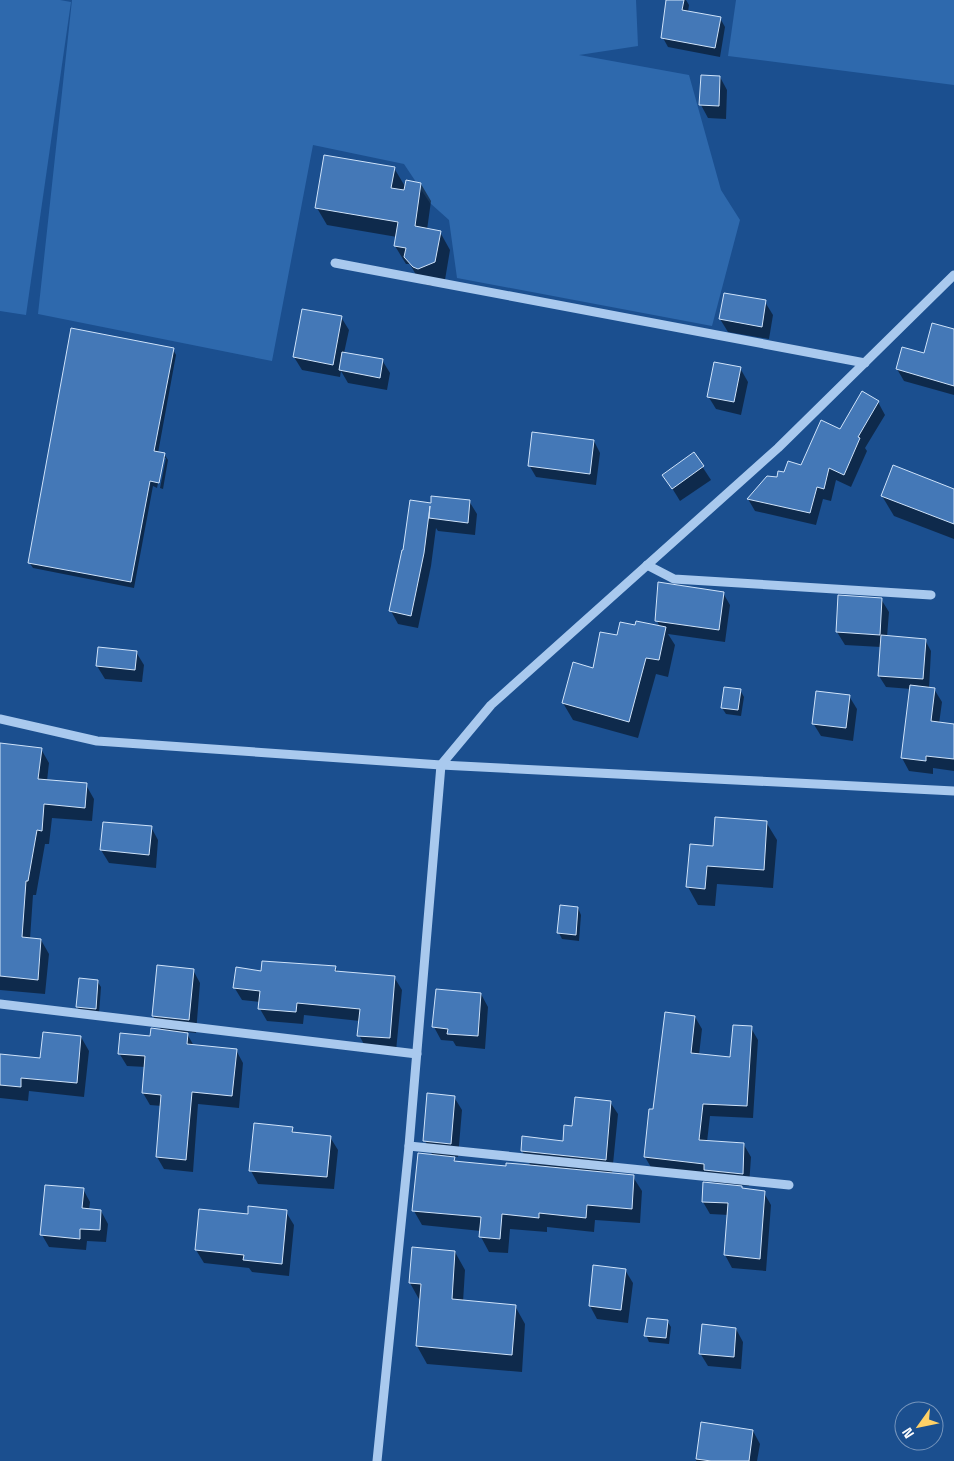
<svg xmlns="http://www.w3.org/2000/svg" width="954" height="1461" font-family="'Space Grotesk',sans-serif">
  <style>
    .green { fill: #2e69ad }
    .shadow { fill: #0007 }
    .building { fill: #4478b7; stroke: #cfe3fa }
    .lines { fill: none; stroke-linecap: round; stroke-linejoin: round }
    .minor { stroke: #a9c9ee; stroke-width: 9 }
  </style>
  <rect width="100%" height="100%" fill="#1b4f8f"/>
  <!-- green -->
  <g class="green">
    <polygon points="0,0 60,0 71,2 26,315 0,311"/>
    <polygon points="72,0 636,0 638,46 579,55 689,75 721,190 740,220 712,326 457,278 449,220 430,203 404,164 313,145 272,361 38,314"/>
    <polygon points="736,0 954,0 954,85 728,56"/>
  </g>
  <!-- shadow -->
  <g class="shadow">
    <polygon points="667,0 686,0 689,5 688,12 720,18 725,27 720,57 668,47 663,38"/>
    <polygon points="720,77 727,90 726,119 708,118 701,105"/>
    <polygon points="394,168 406,188 421,184 431,201 427,230 440,232 450,250 445,280 431,286 424,284 416,275 410,264 406,264 395,246 397,237 327,225 317,208"/>
    <polygon points="765,302 773,315 769,339 728,332 720,319"/>
    <polygon points="341,317 349,330 344,353 382,360 390,373 387,390 348,383 341,371 340,377 302,370 294,357"/>
    <polygon points="954,330 954,395 904,381 897,369 924,355"/>
    <polygon points="173,349 176,355 158,453 164,454 168,460 163,489 160,488 166,458 163,458 157,488 153,486 134,588 33,568 29,562"/>
    <polygon points="740,368 748,382 741,415 716,409 708,396"/>
    <polygon points="878,402 885,415 865,448 867,451 851,487 836,480 831,501 823,499 816,525 755,511 748,499 768,477 778,478 802,467 840,430"/>
    <polygon points="594,441 600,453 596,485 536,477 529,465"/>
    <polygon points="694,454 711,480 680,501 664,475"/>
    <polygon points="954,490 954,539 894,516 882,496"/>
    <polygon points="469,501 477,514 475,535 438,531 436,528 431,566 418,628 398,624 391,611 404,551 411,502 432,505"/>
    <polygon points="723,593 730,605 725,642 668,634 675,645 668,677 656,674 638,738 573,720 563,703 594,669 618,637 636,626 660,627 657,621"/>
    <polygon points="881,599 889,612 887,637 925,640 931,651 929,688 934,689 942,702 939,724 954,726 954,771 933,768 933,774 909,771 902,758 911,689 886,687 879,676 881,647 845,645 837,632"/>
    <polygon points="136,652 144,665 142,682 105,679 97,666"/>
    <polygon points="740,690 744,697 741,716 726,714 722,708"/>
    <polygon points="849,696 857,709 853,741 821,736 813,723"/>
    <polygon points="0,744 41,749 49,763 47,781 86,785 94,799 92,821 52,818 49,844 45,844 36,895 33,895 30,939 41,940 49,954 45,994 0,990"/>
    <polygon points="766,822 777,840 773,888 717,884 715,906 698,905 688,887 714,847"/>
    <polygon points="151,827 158,840 156,868 109,863 101,850"/>
    <polygon points="578,908 581,915 579,941 562,939 559,933"/>
    <polygon points="335,967 338,972 394,977 402,990 396,1051 366,1048 359,1035 360,1021 304,1015 303,1024 267,1021 260,1009 260,1002 242,1000 234,987 262,972"/>
    <polygon points="193,970 200,983 196,1033 186,1032 194,1046 236,1050 243,1063 239,1108 198,1104 193,1172 164,1169 157,1157 162,1106 150,1105 143,1093 146,1067 127,1066 119,1053 162,1031 153,1016"/>
    <polygon points="97,981 101,987 99,1014 81,1013 77,1007"/>
    <polygon points="481,994 488,1007 485,1049 456,1046 453,1041 441,1040 434,1027"/>
    <polygon points="695,1017 702,1029 699,1055 732,1058 751,1028 758,1040 753,1118 710,1116 707,1142 744,1145 751,1157 749,1186 712,1182 708,1175 652,1169 645,1157 654,1111"/>
    <polygon points="81,1037 89,1051 84,1097 29,1091 28,1101 0,1098 0,1056 41,1059"/>
    <polygon points="454,1097 462,1110 458,1157 453,1156 456,1162 507,1167 531,1166 522,1151 564,1142 574,1127 610,1102 618,1114 612,1174 633,1177 642,1191 640,1223 595,1220 594,1232 547,1227 547,1232 510,1229 508,1253 489,1252 481,1237 481,1231 422,1225 414,1211 433,1156 425,1141"/>
    <polygon points="292,1129 295,1134 330,1137 338,1150 334,1189 258,1184 251,1171"/>
    <polygon points="83,1189 90,1202 89,1210 101,1211 108,1224 106,1242 87,1241 86,1250 49,1247 42,1235"/>
    <polygon points="742,1190 764,1193 771,1205 766,1271 732,1268 725,1255 729,1215 710,1214 703,1202"/>
    <polygon points="286,1212 294,1225 289,1276 252,1272 249,1268 204,1263 196,1250 249,1215"/>
    <polygon points="455,1252 465,1270 463,1302 515,1306 525,1324 522,1372 427,1364 417,1346 420,1301 410,1283"/>
    <polygon points="594,1267 625,1270 633,1283 628,1323 597,1319 590,1306"/>
    <polygon points="667,1321 671,1327 669,1344 649,1342 646,1335"/>
    <polygon points="736,1329 743,1342 741,1369 708,1366 700,1353"/>
    <polygon points="702,1423 753,1431 760,1444 757,1461 696,1461"/>
  </g>
  <!-- building -->
  <g class="building">
    <polygon points="666,0 684,0 682,10 721,17 715,48 661,38"/>
    <polygon points="701,75 720,76 719,106 699,105"/>
    <polygon points="324,155 395,167 391,188 404,190 406,180 421,183 415,226 441,231 435,262 418,269 413,267 404,257 406,248 394,246 398,222 315,208"/>
    <polygon points="724,293 766,300 762,327 719,319"/>
    <polygon points="302,309 342,316 333,365 293,357"/>
    <polygon points="932,323 954,329 954,386 896,369 902,347 924,353"/>
    <polygon points="71,328 174,348 154,451 165,453 159,483 150,481 131,582 28,563"/>
    <polygon points="342,352 383,359 380,378 339,370"/>
    <polygon points="714,362 741,367 734,402 707,397"/>
    <polygon points="862,391 879,401 858,437 860,438 844,475 829,468 824,489 817,487 810,513 747,499 767,476 777,477 778,471 784,472 788,461 801,465 821,420 840,429"/>
    <polygon points="532,432 594,440 590,474 528,466"/>
    <polygon points="694,452 704,466 672,489 662,475"/>
    <polygon points="893,465 954,489 954,524 881,496"/>
    <polygon points="431,496 470,500 468,523 429,518 430,506 424,553 411,616 389,611 402,550 403,550 410,500 431,503"/>
    <polygon points="658,582 724,592 719,630 655,621"/>
    <polygon points="838,595 882,598 880,635 836,632"/>
    <polygon points="636,621 666,627 659,660 646,658 629,722 562,703 573,662 593,668 600,632 617,635 620,622 635,625"/>
    <polygon points="881,635 926,639 923,679 878,676"/>
    <polygon points="98,647 137,651 135,670 96,666"/>
    <polygon points="910,685 935,688 931,721 954,724 954,759 926,756 926,761 901,758"/>
    <polygon points="724,687 741,689 738,710 721,708"/>
    <polygon points="816,691 850,695 846,728 812,724"/>
    <polygon points="0,743 42,748 38,779 87,783 85,808 44,804 42,831 37,830 28,881 26,881 22,937 41,939 38,980 0,976"/>
    <polygon points="715,817 767,821 764,870 707,866 705,889 686,887 690,844 713,846"/>
    <polygon points="103,822 152,826 149,855 100,850"/>
    <polygon points="560,905 578,907 576,935 557,933"/>
    <polygon points="262,961 336,966 335,971 395,976 390,1038 357,1036 360,1009 297,1003 296,1012 258,1009 260,991 233,988 236,967 261,971"/>
    <polygon points="157,965 194,969 189,1020 152,1016"/>
    <polygon points="79,978 98,980 96,1009 76,1007"/>
    <polygon points="436,989 481,993 478,1036 447,1034 448,1029 432,1027"/>
    <polygon points="665,1012 695,1016 691,1053 730,1057 733,1025 752,1026 747,1106 703,1104 699,1140 744,1143 743,1174 704,1170 704,1164 644,1157 649,1109 653,1109"/>
    <polygon points="151,1028 188,1033 187,1044 237,1049 232,1096 192,1092 186,1160 156,1157 161,1095 142,1093 145,1056 118,1054 120,1033 150,1036"/>
    <polygon points="43,1032 81,1036 77,1083 21,1078 21,1087 0,1085 0,1054 40,1058"/>
    <polygon points="427,1093 455,1096 451,1144 423,1141"/>
    <polygon points="575,1097 611,1101 606,1160 521,1151 522,1136 563,1141 564,1125 572,1126"/>
    <polygon points="254,1123 293,1127 292,1132 331,1136 327,1177 249,1171"/>
    <polygon points="418,1153 455,1157 454,1161 506,1166 506,1163 519,1164 634,1175 632,1209 587,1205 586,1218 539,1213 539,1218 502,1214 500,1239 479,1237 481,1217 412,1211"/>
    <polygon points="703,1182 742,1186 742,1188 765,1191 760,1259 724,1255 728,1203 702,1202"/>
    <polygon points="45,1185 84,1188 82,1208 101,1210 100,1230 80,1229 80,1239 40,1235"/>
    <polygon points="248,1206 287,1210 282,1264 243,1260 244,1255 195,1250 199,1209 248,1214"/>
    <polygon points="412,1247 455,1251 452,1299 516,1305 512,1355 416,1346 421,1284 409,1283"/>
    <polygon points="593,1265 626,1269 621,1310 589,1306"/>
    <polygon points="647,1318 668,1320 666,1338 644,1336"/>
    <polygon points="702,1324 736,1328 734,1357 699,1354"/>
    <polygon points="701,1422 753,1430 749,1461 711,1461 696,1459"/>
  </g>
  <g class="lines">
    <!-- minor -->
    <g class="minor">
      <polyline points="335,263 865,363"/>
      <polyline points="647,565 674,579 931,595"/>
      <polyline points="0,719 97,741 441,765 954,791"/>
      <polyline points="0,1004 417,1054"/>
      <polyline points="409,1146 789,1185"/>
      <polyline points="377,1461 409,1146 441,765 491,705 778,448 954,275"/>
    </g>
  </g>
  <!-- north arrow -->
  <g transform="translate(919 1426) rotate(237)"><circle r="24" fill="#1b4f8f" stroke="#7695bc"/>
  <path d="M0-4L9 19L0 12L-9 19Z" fill="#ffd166"/>
  <text y="-8" font-size="14" font-weight="bold" text-anchor="middle" fill="#ffffff">N</text>
  </g>
</svg>
